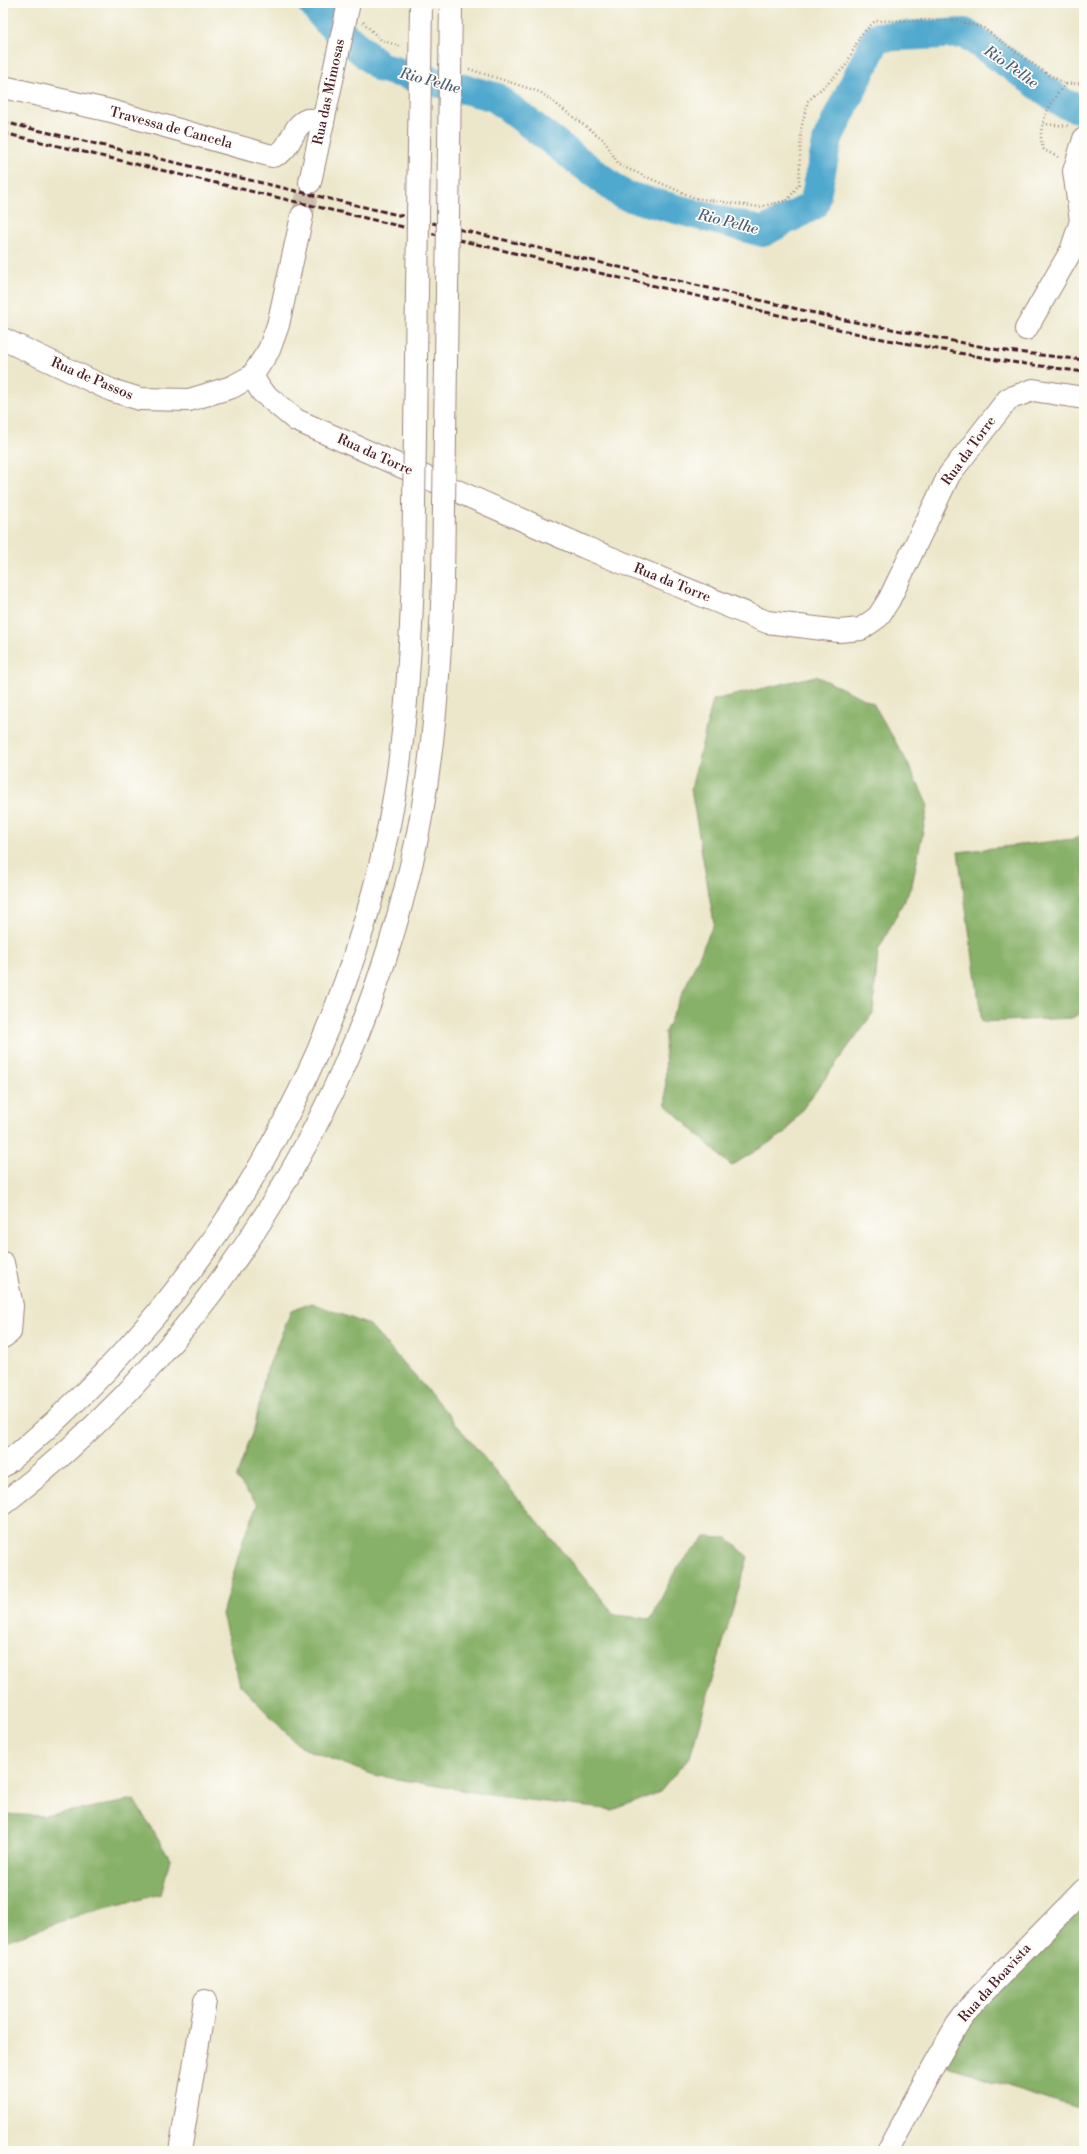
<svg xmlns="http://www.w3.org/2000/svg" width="1087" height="2154" font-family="'Libre Bodoni',serif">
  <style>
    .forest { fill: #87b067; stroke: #686849 }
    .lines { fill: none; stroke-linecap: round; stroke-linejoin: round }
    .river { stroke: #50a8cd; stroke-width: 30 }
    .minor-tunnel { stroke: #ccbfab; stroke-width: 22; stroke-dasharray: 22 11; stroke-linecap: butt }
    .minor-casing { stroke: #9b837b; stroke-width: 24 }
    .highway-casing { stroke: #9b837b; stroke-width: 24 }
    .path { stroke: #9b837b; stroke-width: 2.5; stroke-dasharray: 1 3; stroke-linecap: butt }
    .minor { stroke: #fff; stroke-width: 22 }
    .highway { stroke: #fff; stroke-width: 22 }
    .rail { stroke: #4a1f2b; stroke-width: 3; stroke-dasharray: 6 3; stroke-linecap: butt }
    .minor-bridge-casing { stroke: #9b837b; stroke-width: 24; stroke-linecap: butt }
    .highway-bridge-casing { stroke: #9b837b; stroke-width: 24; stroke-linecap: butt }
    .minor-bridge { stroke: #fff; stroke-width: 22 }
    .highway-bridge { stroke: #fff; stroke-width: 22 }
    .labels { text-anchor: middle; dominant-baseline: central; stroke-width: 3.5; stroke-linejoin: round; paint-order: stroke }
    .street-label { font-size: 14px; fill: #4a1f2b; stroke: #fdfcf7 }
    .water-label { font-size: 15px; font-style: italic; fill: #4d5d74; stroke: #fdfcf7 }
  </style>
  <rect width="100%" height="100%" fill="#fdfcf7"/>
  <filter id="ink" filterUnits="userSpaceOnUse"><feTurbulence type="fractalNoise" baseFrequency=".025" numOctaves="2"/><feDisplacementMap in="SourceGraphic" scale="8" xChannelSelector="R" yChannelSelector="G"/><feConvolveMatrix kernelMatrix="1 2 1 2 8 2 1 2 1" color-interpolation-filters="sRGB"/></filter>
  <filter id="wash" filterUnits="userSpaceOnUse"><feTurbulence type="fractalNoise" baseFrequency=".012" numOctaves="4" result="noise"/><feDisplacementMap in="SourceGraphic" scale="16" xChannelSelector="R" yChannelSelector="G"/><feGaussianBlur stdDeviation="0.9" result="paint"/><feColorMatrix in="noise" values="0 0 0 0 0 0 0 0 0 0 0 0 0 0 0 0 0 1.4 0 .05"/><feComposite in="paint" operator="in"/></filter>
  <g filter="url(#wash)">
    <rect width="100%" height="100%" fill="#ece7cb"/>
    <!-- forest -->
    <g class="forest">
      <polygon points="816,676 873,703 909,765 928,806 912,885 878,951 873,1013 785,1133 731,1166 666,1105 665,1032 714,923 691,789 713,700"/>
      <polygon points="1084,835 1084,1011 1072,1018 982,1022 958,852 1073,839"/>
      <polygon points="312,1303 369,1325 437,1401 615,1615 651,1619 676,1569 705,1537 728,1538 748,1557 690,1756 660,1792 613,1810 495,1796 374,1775 300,1747 240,1685 222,1614 244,1537 258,1505 236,1478 255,1425 265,1375 291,1311"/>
      <polygon points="134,1800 170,1859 161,1894 82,1914 3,1942 3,1814 43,1816"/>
      <polygon points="1084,1890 1084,2110 935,2063"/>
    </g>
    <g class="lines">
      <!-- river -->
      <polyline class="river" points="312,3 327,21 382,68 495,97 623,195 763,232 814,205 828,138 877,37 965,33 1065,104 1084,110"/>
    </g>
  </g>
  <g filter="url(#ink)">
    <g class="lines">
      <!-- minor-tunnel -->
      <polyline class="minor-tunnel" points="302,216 310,182"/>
      <defs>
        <g id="minor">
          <path d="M3 87 111 111 272 156C292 153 290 126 307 120 311 119 318 121 323 122"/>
          <polyline points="310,182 332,80"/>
          <polyline points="1026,329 1071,251 1081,221 1074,171 1084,139"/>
          <polyline points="3,339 111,390 140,399 189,400 232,387 252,376 269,350 278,325 302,216"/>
          <polyline points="252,376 262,392 296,420 584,547 767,622 839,631 861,629 878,617 889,600 949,475 1008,399 1033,390 1084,398"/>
          <polyline points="3,1263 12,1306 10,1332 3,1337"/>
          <polyline points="180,2151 205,2001"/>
          <polyline points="887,2151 935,2063 957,2025 974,2002 1084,1890"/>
        </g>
        <g id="highway">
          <path d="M3 1466C203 1303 335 1082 388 830 405 747 410 662 413 577"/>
          <path d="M3 1504C214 1342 361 1103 416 843 434 756 440 667 443 578"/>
        </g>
      </defs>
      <!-- minor casing -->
      <use href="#minor" class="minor-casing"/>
      <!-- highway casing -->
      <use href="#highway" class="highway-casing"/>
      <!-- path -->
      <g class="path">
        <polyline points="363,22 381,40 402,47"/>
        <polyline points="469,69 540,92 604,140 619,165 695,198 759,207 788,200 799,184 801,129 808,101 845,67 860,36 875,21 955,20 982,27 1044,72 1066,84 1084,83"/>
        <polyline points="1043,124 1070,126"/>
        <path d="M1058 157 1044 150C1034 129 1051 99 1066 84"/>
      </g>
      <!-- minor -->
      <use href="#minor" class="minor"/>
      <!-- highway -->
      <use href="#highway" class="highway"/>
      <!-- rail -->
      <g class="rail">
        <polyline points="3,122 840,319 999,350 1084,360"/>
        <polyline points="3,133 872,337 997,360 1084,372"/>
      </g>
      <defs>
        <polyline id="minor-bridge" points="332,80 349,3"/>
        <g id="highway-bridge">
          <polyline points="413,577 421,3"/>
          <polyline points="443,578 451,3"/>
        </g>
      </defs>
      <!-- minor-bridge casing -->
      <use href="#minor-bridge" class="minor-bridge-casing"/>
      <!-- highway-bridge casing -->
      <use href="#highway-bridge" class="highway-bridge-casing"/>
      <!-- minor-bridge -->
      <use href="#minor-bridge" class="minor-bridge"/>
      <!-- highway-bridge -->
      <use href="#highway-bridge" class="highway-bridge"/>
    </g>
  </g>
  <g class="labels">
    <!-- street labels -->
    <g class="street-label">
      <text transform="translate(329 92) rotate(-78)">Rua das Mimosas</text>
      <text transform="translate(171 128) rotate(15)">Travessa de Cancela</text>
      <text transform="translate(92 379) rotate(23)">Rua de Passos</text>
      <text transform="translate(969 451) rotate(-54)">Rua da Torre</text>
      <text transform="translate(375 455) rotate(24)">Rua da Torre</text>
      <text transform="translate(672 583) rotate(22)">Rua da Torre</text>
      <text transform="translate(995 1983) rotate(-48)">Rua da Boavista</text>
    </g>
    <!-- water labels -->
    <g class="water-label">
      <text transform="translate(1011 67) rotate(35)">Rio Pelhe</text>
      <text transform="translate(430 81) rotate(15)">Rio Pelhe</text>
      <text transform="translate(728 222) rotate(14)">Rio Pelhe</text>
    </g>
  </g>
  <!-- margin -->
  <rect width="1087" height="2154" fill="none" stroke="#fdfcf7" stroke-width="16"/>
</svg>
